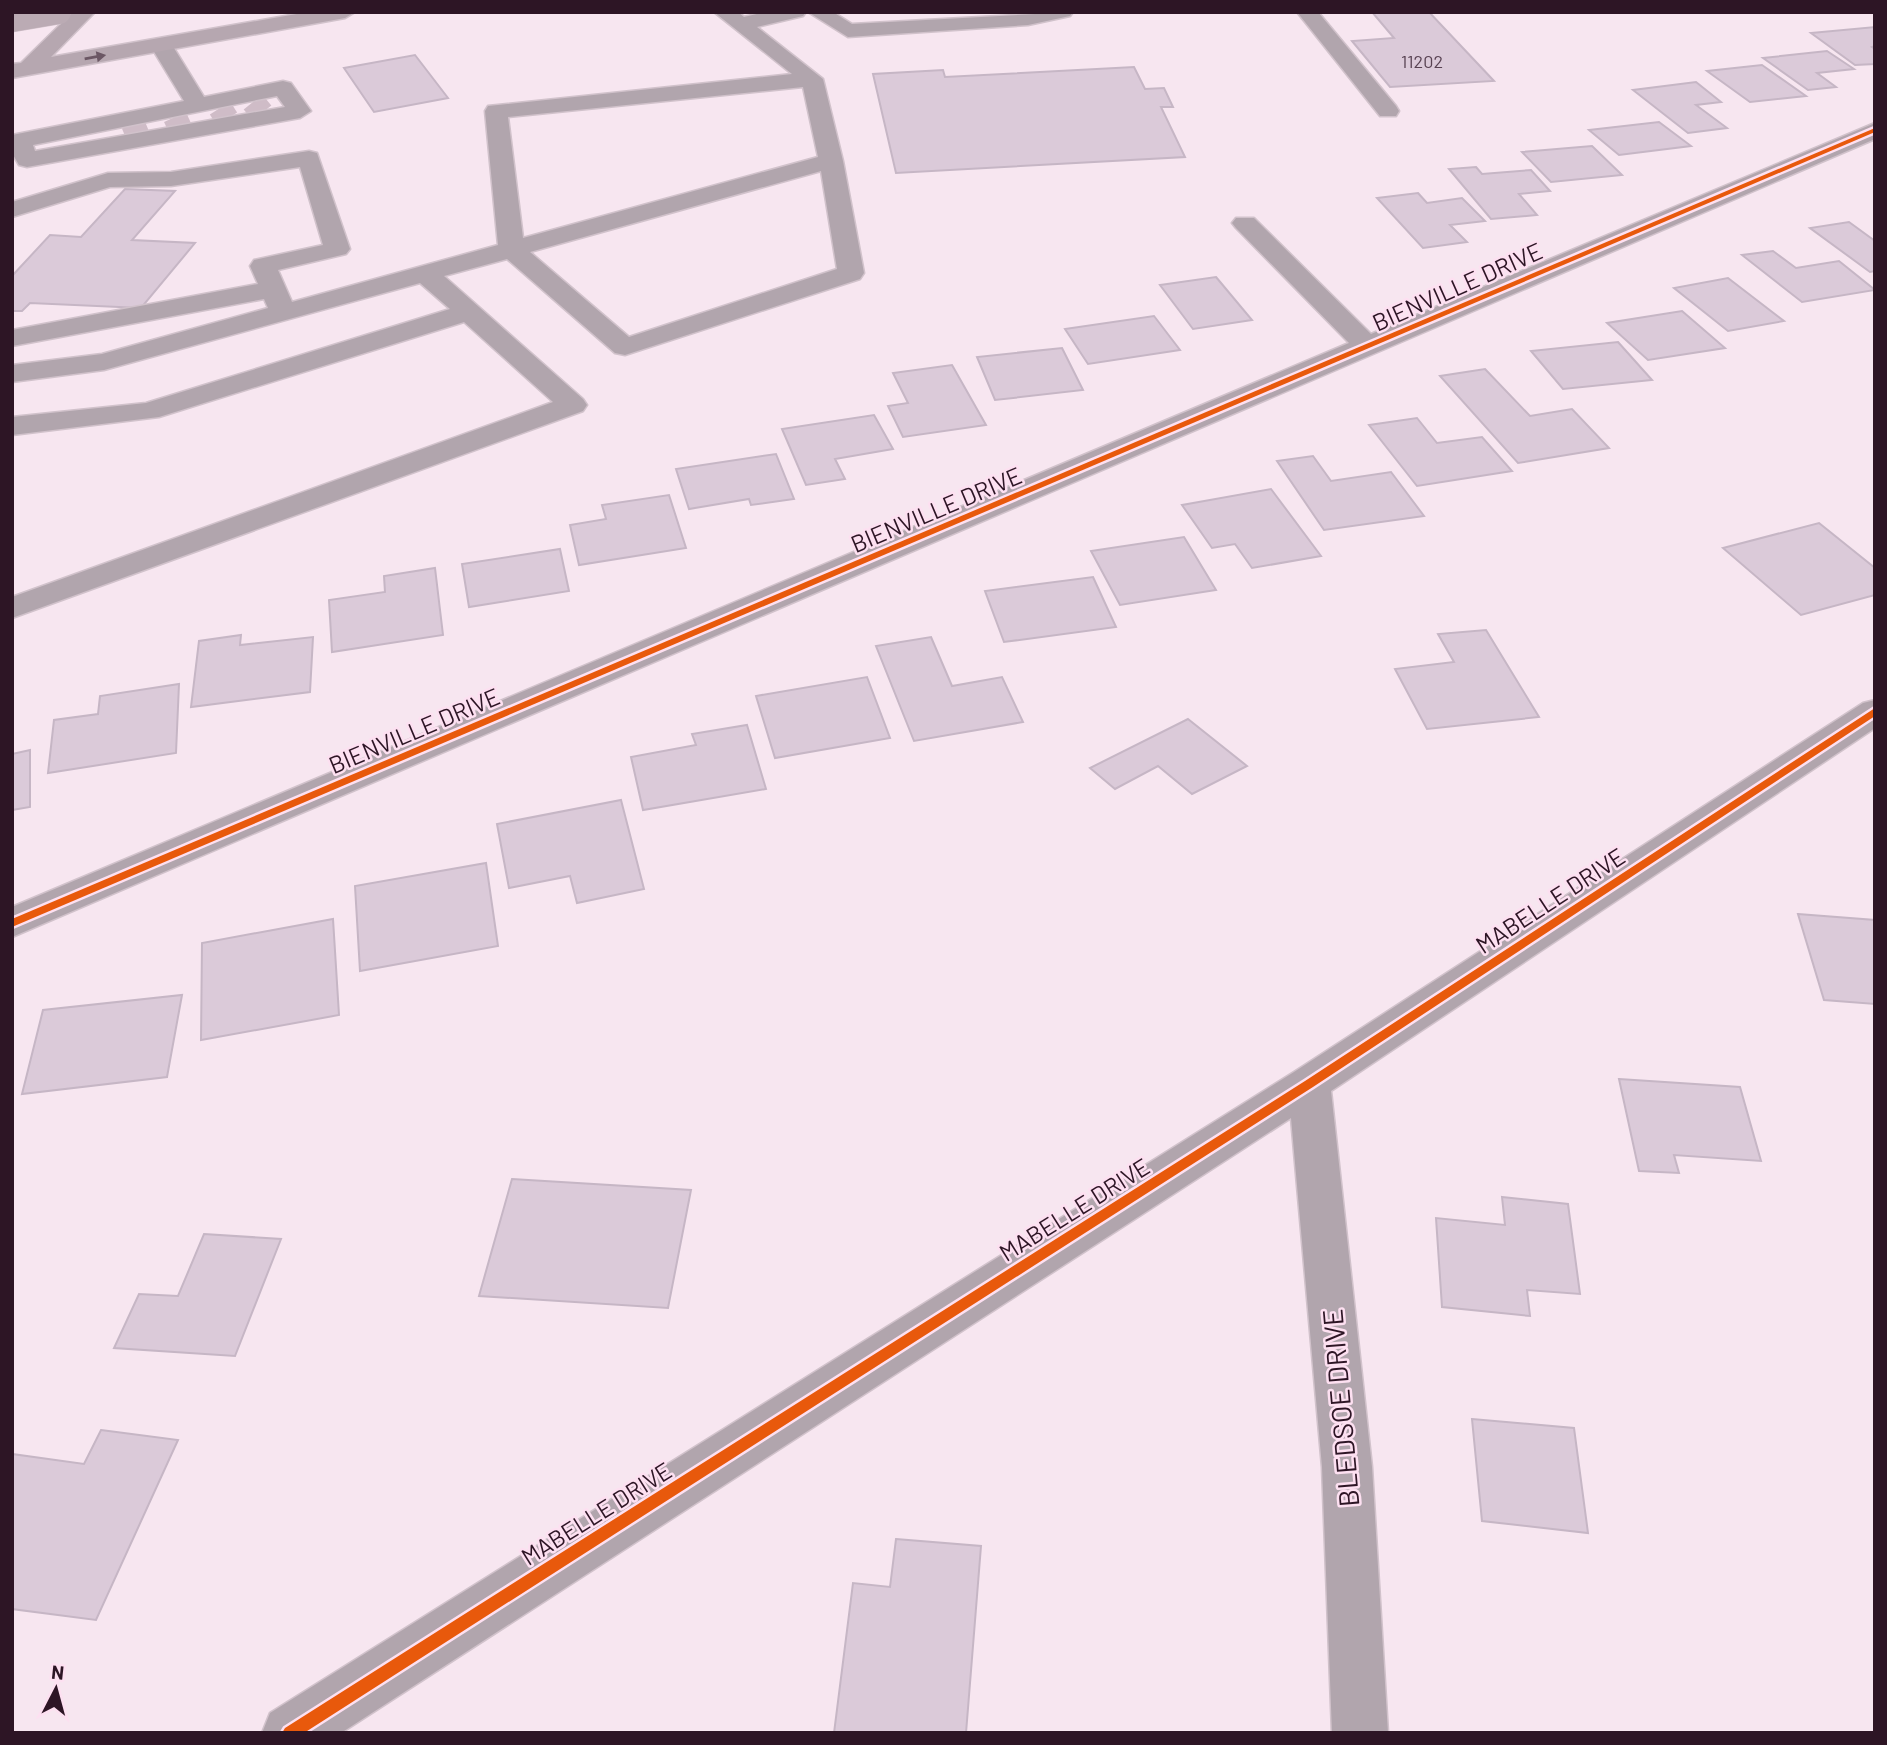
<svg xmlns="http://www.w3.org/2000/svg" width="1887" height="1745" font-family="Barlow,sans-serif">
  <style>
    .building { fill: #dbcad9; stroke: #c6b6c5; stroke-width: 2 }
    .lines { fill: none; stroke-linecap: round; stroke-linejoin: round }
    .minor-tunnel { stroke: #cfbcc7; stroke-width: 24; stroke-dasharray: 24 11; stroke-linecap: butt }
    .minor-casing { stroke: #d1c2cb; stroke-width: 3 }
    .major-casing { stroke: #d1c2cb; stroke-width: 3 }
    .minor { fill: #b1a5ad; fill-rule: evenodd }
    .major { fill: #b6a7b0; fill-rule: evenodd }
    .highway-bridge-casing { stroke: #d1c2cb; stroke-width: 25; stroke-linecap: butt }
    .highway-bridge { stroke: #bbabb4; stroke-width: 24 }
    .cycleway-casing { stroke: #fde0f1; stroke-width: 5 }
    .cycleway { fill: #e8590c; fill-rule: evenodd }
    .oneway { fill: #6b5764 }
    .labels { text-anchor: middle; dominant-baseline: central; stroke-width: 5; stroke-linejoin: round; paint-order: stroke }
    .far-number-label { font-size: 18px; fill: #584252 }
    .street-label { font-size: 24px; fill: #2d1525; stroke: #fde0f1 }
    .near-street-label { font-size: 28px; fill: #2d1525; stroke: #fde0f1 }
  </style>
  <rect width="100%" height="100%" fill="#f7e6f0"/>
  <!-- building -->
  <g class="building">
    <polygon points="1372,12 1429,12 1494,81 1390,87 1352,41 1394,38"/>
    <polygon points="1875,27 1875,46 1872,47 1875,49 1875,64 1855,65 1811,33"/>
    <polygon points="1827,51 1854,69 1817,73 1836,87 1808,90 1763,58"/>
    <polygon points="415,55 448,98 374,112 344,68"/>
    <polygon points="1762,65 1806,96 1750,102 1707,71"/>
    <polygon points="1134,67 1145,89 1164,88 1173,107 1161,107 1185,157 896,173 873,74 943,70 945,77"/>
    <polygon points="1696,82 1721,102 1696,105 1727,128 1688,133 1633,90"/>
    <polygon points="1659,122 1691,146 1619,155 1589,130"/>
    <polygon points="1592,146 1622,175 1551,182 1522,152"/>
    <polygon points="1476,167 1482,174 1531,170 1550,191 1519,194 1537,215 1491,219 1449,169"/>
    <polygon points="125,189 175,191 132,240 195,243 141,308 30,303 22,311 12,311 12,276 50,235 81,237"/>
    <polygon points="1418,193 1427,203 1462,198 1485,221 1450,225 1467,242 1423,248 1377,198"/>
    <polygon points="1849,222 1875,241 1875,271 1870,272 1810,228"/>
    <polygon points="1773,251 1796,268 1839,261 1875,290 1802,302 1742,255"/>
    <polygon points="1216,277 1252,320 1193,329 1160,285"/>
    <polygon points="1728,278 1784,321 1728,331 1674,288"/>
    <polygon points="1682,311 1725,348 1648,360 1607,323"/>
    <polygon points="1154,316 1180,350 1088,364 1065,329"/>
    <polygon points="1618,342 1652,380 1563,389 1531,351"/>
    <polygon points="1062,348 1083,390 995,400 977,357"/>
    <polygon points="952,365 986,425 903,437 888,406 908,403 893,373"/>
    <polygon points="1485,369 1530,416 1572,409 1609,448 1518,463 1440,376"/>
    <polygon points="874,415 893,449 835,459 845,479 806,485 782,429"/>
    <polygon points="1417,418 1437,443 1482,437 1512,471 1417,486 1369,425"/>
    <polygon points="776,454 794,499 751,505 749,499 689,509 676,469"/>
    <polygon points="1313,456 1331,481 1391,472 1424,516 1324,530 1277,461"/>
    <polygon points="1271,489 1321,556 1252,568 1235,544 1212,548 1182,505"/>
    <polygon points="669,495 686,548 579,565 570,525 606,519 602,505"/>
    <polygon points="1819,523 1875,568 1875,595 1801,615 1723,548"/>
    <polygon points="1184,537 1216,590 1120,605 1091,551"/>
    <polygon points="560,549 569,591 469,607 462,564"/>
    <polygon points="435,568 443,635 332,652 329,600 385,592 384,576"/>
    <polygon points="1093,577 1116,627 1004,642 985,591"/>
    <polygon points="1486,630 1539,717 1427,729 1395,669 1454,662 1438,634"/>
    <polygon points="241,635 240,645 313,637 310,692 191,707 199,641"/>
    <polygon points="931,637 952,686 1002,677 1023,722 914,741 876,646"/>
    <polygon points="867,677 890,738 775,758 756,696"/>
    <polygon points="179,684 176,753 48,773 54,720 98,714 100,696"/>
    <polygon points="1188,719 1247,766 1192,794 1158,766 1115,789 1090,768"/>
    <polygon points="747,725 766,789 643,810 631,757 696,745 692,734"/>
    <polygon points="30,750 30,807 12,810 12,754"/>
    <polygon points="621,800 644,889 577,903 570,876 509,888 497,824"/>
    <polygon points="486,863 498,946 360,971 355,886"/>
    <polygon points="1798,914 1875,920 1875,1004 1824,1000"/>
    <polygon points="333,919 339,1015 201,1040 202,943"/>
    <polygon points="182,995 167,1077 22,1094 43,1010"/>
    <polygon points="1619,1079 1740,1087 1761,1161 1674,1155 1679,1173 1639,1171"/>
    <polygon points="512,1179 691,1190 668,1308 479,1296"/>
    <polygon points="1502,1197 1568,1204 1580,1294 1527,1290 1530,1316 1442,1307 1436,1218 1505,1225"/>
    <polygon points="204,1234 281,1239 235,1356 114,1348 139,1294 178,1296"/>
    <polygon points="1472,1419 1574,1428 1588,1533 1482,1521"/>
    <polygon points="101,1430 178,1440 96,1620 12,1609 12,1454 84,1464"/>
    <polygon points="896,1539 981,1546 966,1733 834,1733 853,1583 890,1587"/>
  </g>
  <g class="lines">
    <!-- minor-tunnel -->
    <g class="minor-tunnel">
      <polyline points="253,102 262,113"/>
      <polyline points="220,108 227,119"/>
      <polyline points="175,117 180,128"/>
      <polyline points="133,124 138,136"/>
    </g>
    <defs>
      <g id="minor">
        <path d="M714 12H738L744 17 765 12H806L803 16 757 27 823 79 843 161 864 273 860 279 625 355 615 353 507 259 444 276 583 399 587 405 583 411 12 618V597L553 402 464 322 159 417 12 435V417L146 403 450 309 420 283 104 370 12 382V365L102 354 268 308 264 299 12 346V330L258 284 250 266 254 260 323 245 300 167 171 186 110 187 12 217V202L108 173 171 172 309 151 317 153 350 249 346 254 278 270 292 302 498 245 485 111 488 106 792 74ZM803 87 818 157 523 238 508 117ZM821 171 837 269 629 337 530 252Z"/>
        <polygon points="808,12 833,12 852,24 1073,12 1070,16 1028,25 848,37"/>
        <polygon points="1297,12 1318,12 1396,106 1399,111 1396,116 1380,116"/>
        <path d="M161 39 169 40 204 97 283 81 291 83 311 111 300 118 27 167 19 165 12 153V135L184 101 150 45ZM277 96 285 107 35 151 33 145Z"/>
        <polygon points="1875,123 1875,139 12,937 12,907 1349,343 1236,228 1232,223 1236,218 1254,218 1371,334"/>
        <polygon points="1875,700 1875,728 1331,1091 1372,1467 1388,1733 1332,1733 1322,1467 1291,1118 341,1733 262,1733 270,1713 1294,1072 1863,703"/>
      </g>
      <polygon id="major" points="73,12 95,12 51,57 308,12 355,12 345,18 12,78 12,64 21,63"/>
    </defs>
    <!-- minor casing -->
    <use href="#minor" class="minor-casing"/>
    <!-- major casing -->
    <use href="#major" class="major-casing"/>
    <!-- minor -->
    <use href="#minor" class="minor"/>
    <!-- major -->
    <use href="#major" class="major"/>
    <defs>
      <polyline id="highway-bridge" points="12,20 59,12"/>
    </defs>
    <!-- highway-bridge casing -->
    <use href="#highway-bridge" class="highway-bridge-casing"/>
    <!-- highway-bridge -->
    <use href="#highway-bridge" class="highway-bridge"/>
    <defs>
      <g id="cycleway">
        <polygon points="1875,128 1875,132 12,927 12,919"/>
        <polygon points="1875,708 1875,716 1313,1087 304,1733 282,1733 285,1728 1305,1081"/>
      </g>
    </defs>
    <!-- cycleway casing -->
    <use href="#cycleway" class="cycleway-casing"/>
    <!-- cycleway -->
    <use href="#cycleway" class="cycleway"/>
  </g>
  <!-- one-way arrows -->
  <defs><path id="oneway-solid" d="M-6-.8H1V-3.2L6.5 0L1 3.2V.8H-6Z" transform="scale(1.75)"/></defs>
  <use class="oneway" href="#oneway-solid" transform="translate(95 57) rotate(-10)"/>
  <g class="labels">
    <!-- far-number labels -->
    <g class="far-number-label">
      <text x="1422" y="61">11202</text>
    </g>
    <!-- street labels -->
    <g class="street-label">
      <text transform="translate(1457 286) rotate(-24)">BIENVILLE DRIVE</text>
      <text transform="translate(936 509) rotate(-23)">BIENVILLE DRIVE</text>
      <text transform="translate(414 730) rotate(-23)">BIENVILLE DRIVE</text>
      <text transform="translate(1550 900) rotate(-33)">MABELLE DRIVE</text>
      <text transform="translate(1074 1209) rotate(-32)">MABELLE DRIVE</text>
      <text transform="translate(596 1513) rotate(-32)">MABELLE DRIVE</text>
    </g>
    <!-- near-street labels -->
    <g class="near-street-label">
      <text transform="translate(1340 1408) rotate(-95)">BLEDSOE DRIVE</text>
    </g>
  </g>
  <!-- border -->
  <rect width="1887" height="1745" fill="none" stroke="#2d1525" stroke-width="28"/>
  <!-- north arrow -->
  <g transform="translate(56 1689) rotate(6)" stroke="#fde0f1" stroke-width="5" paint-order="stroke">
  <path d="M0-5L12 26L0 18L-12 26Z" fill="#2d1525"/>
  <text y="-10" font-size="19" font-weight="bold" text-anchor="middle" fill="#2d1525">N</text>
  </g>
</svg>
